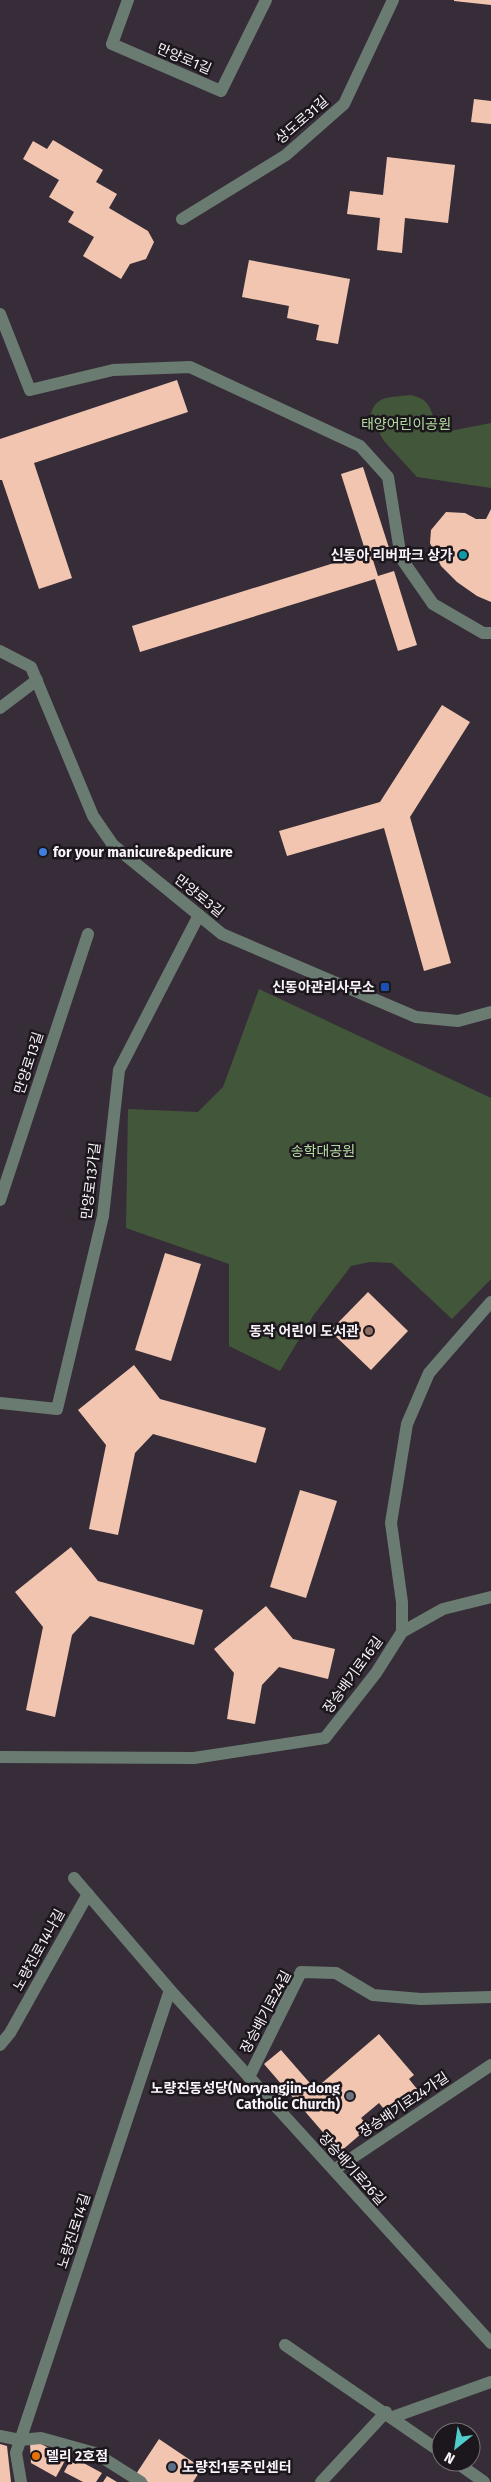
<svg xmlns="http://www.w3.org/2000/svg" width="491" height="2482" font-family="'Fira Sans','Noto Sans KR',sans-serif">
  <style>
    .green { fill: #42573a }
    .building { fill: #f2c5b0 }
    .lines { fill: none; stroke-linecap: round; stroke-linejoin: round }
    .minor { stroke: #6a7c71; stroke-width: 12 }
    .culture-dot { fill: #0f9aa8; stroke: #1c171c; stroke-width: 2 }
    .shop-dot { fill: #3f7fe0; stroke: #1c171c; stroke-width: 2 }
    .transit-dot { fill: #1a4fb4; stroke: #1c171c; stroke-width: 2 }
    .education-dot { fill: #8d6e63; stroke: #1c171c; stroke-width: 2 }
    .worship-dot { fill: #6b7280; stroke: #1c171c; stroke-width: 2 }
    .food-dot { fill: #e8710a; stroke: #1c171c; stroke-width: 2 }
    .service-dot { fill: #5c6f8a; stroke: #1c171c; stroke-width: 2 }
    .labels { text-anchor: middle; dominant-baseline: central; stroke-width: 5; stroke-linejoin: round; paint-order: stroke }
    .street-label { font-size: 14px; fill: #f9f3fa; stroke: #1c171c }
    .park-label { font-size: 14px; fill: #b4dda4; stroke: #1c171c }
    .poi-label { font-size: 14px; font-weight: bold; fill: #f9f3fa; stroke: #1c171c; text-anchor: end }
  </style>
  <rect width="100%" height="100%" fill="#372d38"/>
  <!-- green -->
  <g class="green">
    <path d="M410 395C430 399 430 408 436 425L450 431 491 423V488L417 477 384 441 370 416C376 394 390 398 410 395Z"/>
    <polygon points="259,989 491,1098 491,1279 452,1319 392,1263 370,1262 351,1266 313,1316 280,1371 229,1346 229,1264 126,1228 128,1109 198,1112 223,1087"/>
  </g>
  <!-- building -->
  <g class="building">
    <polygon points="454,0 491,0 491,5 454,1"/>
    <polygon points="474,99 491,101 491,124 471,122"/>
    <polygon points="53,140 103,170 96,182 117,194 109,208 148,231 154,242 146,259 130,264 121,279 83,256 94,237 68,222 74,212 49,197 59,180 23,159 33,141 47,149"/>
    <polygon points="387,157 455,165 448,223 405,218 402,253 377,250 380,218 347,214 350,191 383,195"/>
    <polygon points="249,260 350,279 338,344 316,340 319,325 287,318 289,306 242,297"/>
    <polygon points="177,380 188,412 34,463 72,578 39,589 2,480 0,480 0,439"/>
    <polygon points="363,467 390,551 372,557 378,576 394,571 417,645 398,651 375,579 140,652 132,626 366,553 341,474"/>
    <polygon points="491,509 491,602 477,596 457,582 441,566 430,543 431,530 446,512 465,513 476,519 486,519"/>
    <polygon points="442,705 470,722 410,817 451,963 424,971 384,828 287,856 279,831 380,802"/>
    <polygon points="165,1253 201,1264 171,1361 135,1350"/>
    <polygon points="368,1292 408,1331 371,1370 330,1331"/>
    <polygon points="134,1365 160,1399 266,1428 256,1463 153,1434 135,1453 118,1535 89,1529 106,1445 78,1410"/>
    <polygon points="300,1490 337,1501 306,1598 270,1587"/>
    <polygon points="71,1547 98,1581 203,1610 194,1645 90,1616 72,1635 55,1717 26,1710 43,1627 15,1592"/>
    <polygon points="266,1606 293,1639 335,1649 328,1679 279,1667 262,1685 255,1724 227,1719 234,1673 214,1649"/>
    <polygon points="379,2034 414,2075 409,2079 417,2089 388,2114 379,2103 361,2118 369,2127 340,2152 264,2064 281,2050 315,2089"/>
    <polygon points="159,2439 202,2468 193,2482 148,2482 136,2474"/>
    <polygon points="37,2442 67,2457 56,2477 31,2463 30,2443"/>
    <polygon points="0,2444 7,2446 11,2482 0,2482"/>
    <polygon points="78,2460 102,2473 96,2482 83,2482 64,2472 70,2461 76,2464"/>
    <polygon points="107,2476 117,2482 103,2482"/>
  </g>
  <g class="lines">
    <!-- minor -->
    <g class="minor">
      <polyline points="128,0 112,44 221,91 266,0"/>
      <polyline points="182,219 286,155 344,104 393,0"/>
      <polyline points="0,314 30,390 113,370 190,367 360,446 388,477 401,558 433,604 483,633 491,633"/>
      <polyline points="0,651 31,667 93,816 113,845 222,934 416,1017 458,1021 491,1012"/>
      <polyline points="0,708 37,680"/>
      <polyline points="0,1200 88,934"/>
      <polyline points="0,1403 57,1409 103,1216 119,1070 199,915"/>
      <polyline points="402,1632 443,1609 491,1597"/>
      <polyline points="0,1757 194,1758 325,1738 376,1673 402,1632 402,1602 391,1523 407,1424 429,1373 491,1302"/>
      <polyline points="74,1878 170,1990 491,2343"/>
      <polyline points="0,2045 10,2033 88,1894"/>
      <polyline points="249,2077 301,1972 336,1973 373,1995 421,1999 491,1997"/>
      <polyline points="334,2170 491,2065"/>
      <polyline points="285,2345 441,2452"/>
      <polyline points="393,2417 491,2382"/>
      <polyline points="0,2436 20,2440 41,2438 95,2453 141,2482"/>
      <polyline points="456,2462 484,2482"/>
      <polyline points="21,2482 16,2453 170,1990"/>
      <polyline points="321,2482 386,2412"/>
    </g>
  </g>
  <!-- markers -->
  <circle class="culture-dot" cx="463" cy="555" r="5"/>
  <circle class="shop-dot" cx="43" cy="852" r="5"/>
  <rect class="transit-dot" x="380" y="982" width="10" height="10" rx="2.5"/>
  <circle class="education-dot" cx="369" cy="1331" r="5"/>
  <circle class="worship-dot" cx="350" cy="2096" r="5"/>
  <circle class="food-dot" cx="36" cy="2456" r="5"/>
  <circle class="service-dot" cx="172" cy="2467" r="5"/>
  <g class="labels">
    <!-- street labels -->
    <g class="street-label">
      <text transform="translate(184 59) rotate(23)">만양로1길</text>
      <text transform="translate(302 120) rotate(-41)">상도로31길</text>
      <text transform="translate(199 896) rotate(39)">만양로3길</text>
      <text transform="translate(29 1063) rotate(-72)">만양로13길</text>
      <text transform="translate(91 1181) rotate(-83)">만양로13가길</text>
      <text transform="translate(353 1675) rotate(-54)">장승배기로16길</text>
      <text transform="translate(39 1950) rotate(-61)">노량진로14나길</text>
      <text transform="translate(266 2012) rotate(-62)">장승배기로24길</text>
      <text transform="translate(404 2105) rotate(-34)">장승배기로24가길</text>
      <text transform="translate(352 2169) rotate(48)">장승배기로26길</text>
      <text transform="translate(74 2231) rotate(-72)">노량진로14길</text>
    </g>
    <!-- park labels -->
    <g class="park-label">
      <text x="406" y="424">태양어린이공원</text>
      <text x="323" y="1151">송학대공원</text>
    </g>
    <!-- poi labels -->
    <g class="poi-label">
      <text x="453" y="555">신동아 리버파크 상가</text>
      <text x="53" y="852" text-anchor="start">for your manicure&amp;pedicure</text>
      <text x="375" y="987">신동아관리사무소</text>
      <text x="359" y="1331">동작 어린이 도서관</text>
      <text x="340" y="2088">노량진동성당(Noryangjin-dong<tspan x="340" dy="16">Catholic Church)</tspan></text>
      <text x="46" y="2456" text-anchor="start">델리 2호점</text>
      <text x="182" y="2467" text-anchor="start">노량진1동주민센터</text>
    </g>
  </g>
  <!-- north arrow -->
  <g transform="translate(456 2447) rotate(210)"><circle r="24" fill="#1c171c" stroke="#746f75"/>
  <path d="M0-4L9 19L0 12L-9 19Z" fill="#52cdcd"/>
  <text y="-8" font-size="14" font-weight="bold" text-anchor="middle" fill="#f9f3fa">N</text>
  </g>
</svg>
